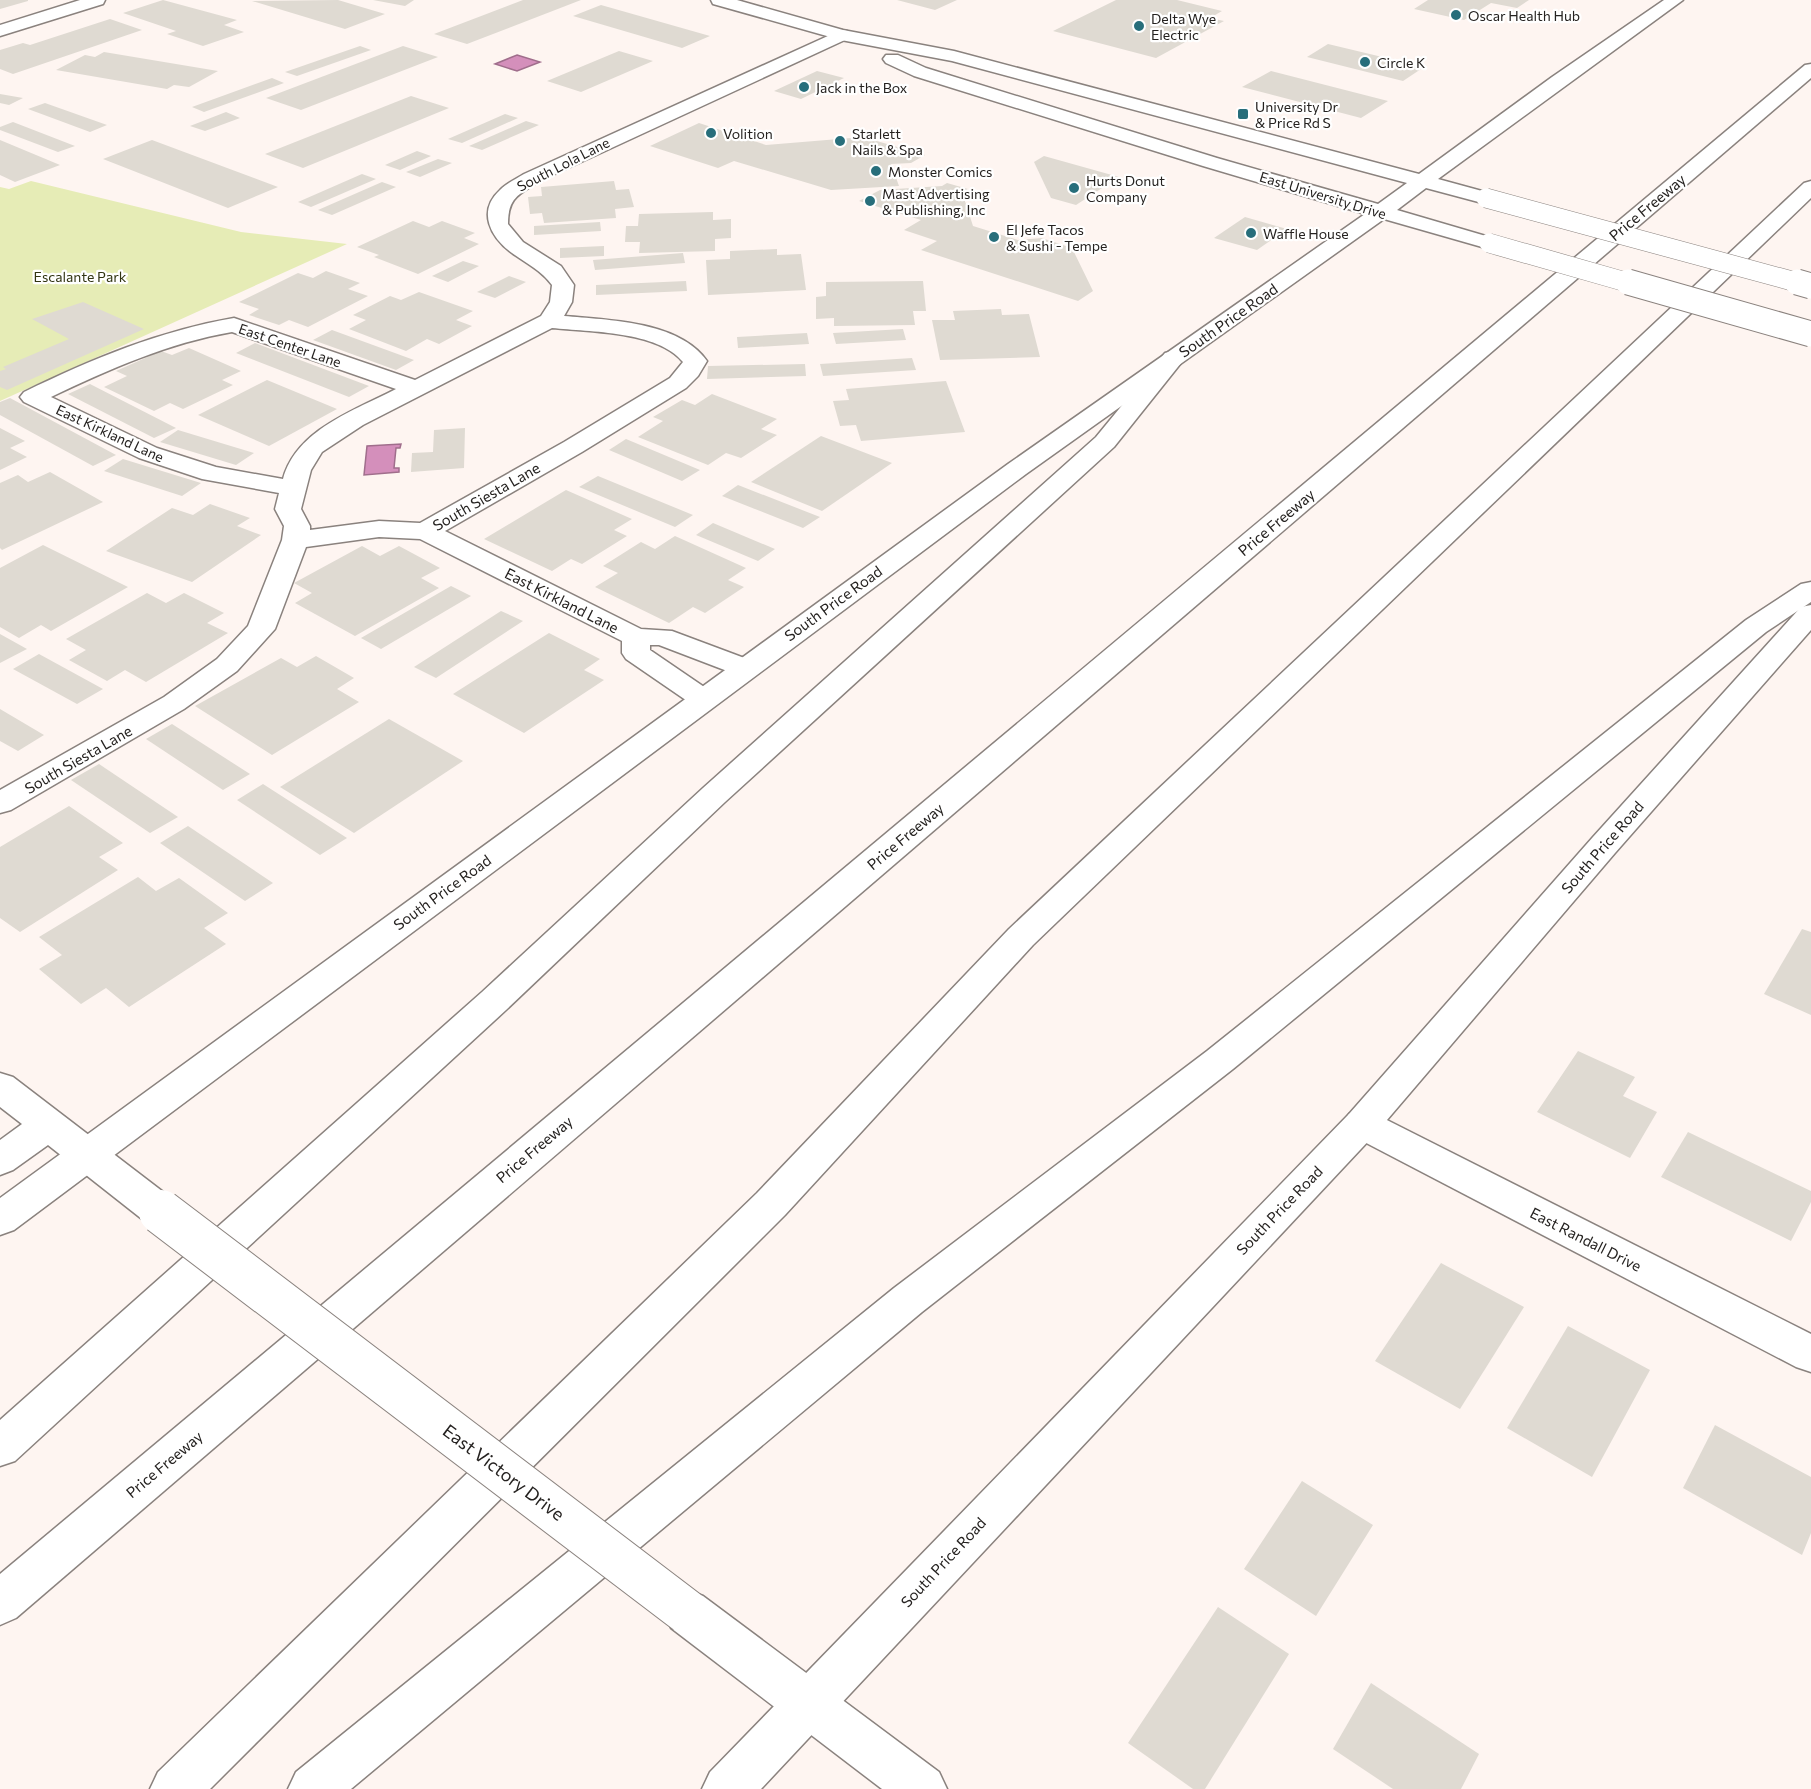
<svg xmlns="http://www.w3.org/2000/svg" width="1811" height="1789" font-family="Commissioner,sans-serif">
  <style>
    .green { fill: #e6ecb6 }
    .water { fill: #d48fbb; stroke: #a06e8c; stroke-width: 1.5 }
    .building { fill: #dfdad2 }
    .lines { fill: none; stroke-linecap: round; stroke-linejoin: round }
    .minor-casing { stroke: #8a827e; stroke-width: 3 }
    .secondary-casing { stroke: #8a827e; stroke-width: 3 }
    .motorway-casing { stroke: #8a827e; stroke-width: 3 }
    .minor { fill: #fff; fill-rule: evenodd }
    .secondary { fill: #fff; fill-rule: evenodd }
    .motorway { fill: #fff; fill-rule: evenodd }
    .minor-bridge-casing { stroke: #8a827e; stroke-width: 46; stroke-linecap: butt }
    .secondary-bridge-far1-casing { stroke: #8a827e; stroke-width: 20; stroke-linecap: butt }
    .secondary-bridge-casing { stroke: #8a827e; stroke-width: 27; stroke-linecap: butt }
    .minor-bridge { stroke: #fff; stroke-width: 44 }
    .secondary-bridge-far1 { stroke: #fff; stroke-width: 19 }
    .secondary-bridge { stroke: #fff; stroke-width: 25 }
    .poi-dot { fill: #276e7b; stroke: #fff; stroke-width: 2 }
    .labels { text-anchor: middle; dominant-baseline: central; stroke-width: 4.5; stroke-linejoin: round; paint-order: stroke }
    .far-poi-label { font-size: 14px; fill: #252220; stroke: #fff; text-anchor: start }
    .far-street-label { font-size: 14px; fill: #252220; stroke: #fff }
    .far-park-label { font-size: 14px; fill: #313412; stroke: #fff }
    .street-label { font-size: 15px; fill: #252220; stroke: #fff }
    .near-street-label { font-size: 18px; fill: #252220; stroke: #fff }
  </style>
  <rect width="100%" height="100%" fill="#fef5f1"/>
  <!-- green -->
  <polygon class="green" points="31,181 241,232 347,244 0,401 0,187 9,189"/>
  <!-- water -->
  <g class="water">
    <polygon points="517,55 540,62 517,71 495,64"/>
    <polygon points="401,444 400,448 396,448 394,468 399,468 399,472 364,475 367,446"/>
  </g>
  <!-- building -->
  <g class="building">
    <polygon points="0,0 28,0 28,1 0,9"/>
    <polygon points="163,0 237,20 224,25 244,32 203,46 167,34 176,31 123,13"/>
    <polygon points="338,0 385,14 345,29 252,1"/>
    <polygon points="373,0 414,0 405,6"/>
    <polygon points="523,0 581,0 467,44 434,34"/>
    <polygon points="897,0 957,0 935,10"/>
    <polygon points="1116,0 1177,0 1222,11 1210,18 1224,21 1156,58 1053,31"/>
    <polygon points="1428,0 1529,0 1517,8 1491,3 1464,20 1414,9"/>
    <polygon points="601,5 710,36 682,48 573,16"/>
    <polygon points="110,19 142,30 13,74 0,69 0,50 23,43 30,45"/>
    <polygon points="1328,44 1424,67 1403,81 1307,57"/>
    <polygon points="360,46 371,50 297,76 285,72"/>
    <polygon points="403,46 438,57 301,110 266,98"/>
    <polygon points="619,51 653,61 581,92 547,81"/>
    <polygon points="104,52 218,71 189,87 174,85 167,89 56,70 85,55 95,57"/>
    <polygon points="817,71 844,78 801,99 774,91"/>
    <polygon points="1271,71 1388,101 1361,118 1242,87"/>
    <polygon points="272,78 284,83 204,112 192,107"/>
    <polygon points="0,94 23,98 9,105 0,103"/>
    <polygon points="411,96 449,108 303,168 265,154"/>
    <polygon points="45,103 107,125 90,132 28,109"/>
    <polygon points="226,112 240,118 205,131 190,126"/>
    <polygon points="505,114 518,118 462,143 448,139"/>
    <polygon points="526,121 539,125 482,150 469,146"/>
    <polygon points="13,122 75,146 58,152 0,130 0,127"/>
    <polygon points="699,123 766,145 863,137 925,155 911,163 891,164 899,186 831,190 734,161 718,168 650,146"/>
    <polygon points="0,140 60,165 15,182 0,175"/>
    <polygon points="152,140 278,187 228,208 103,159"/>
    <polygon points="417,151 431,156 400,170 385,165"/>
    <polygon points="1044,156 1119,177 1076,205 1051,198 1034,162"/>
    <polygon points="438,159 452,163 420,177 406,172"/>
    <polygon points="362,174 376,179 311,207 298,202"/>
    <polygon points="614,181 616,190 629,189 634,207 615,209 616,218 544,223 542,213 530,214 528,197 542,196 541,187"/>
    <polygon points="382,182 396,187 332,215 318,210"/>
    <polygon points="947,183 968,189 962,192 973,226 1018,240 1042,238 1072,248 1093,291 1078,301 921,250 937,241 904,230 921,220 859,201 880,190 942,186"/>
    <polygon points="713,212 713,220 731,219 731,238 715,239 715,251 639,253 640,242 625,242 626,226 638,226 639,214"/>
    <polygon points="1245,217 1287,229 1257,250 1214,238"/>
    <polygon points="413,221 429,227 442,221 475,233 464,238 479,244 418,274 374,257 379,255 357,247"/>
    <polygon points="600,222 601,231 534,235 534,226"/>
    <polygon points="604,246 604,256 560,258 560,248"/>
    <polygon points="777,249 777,255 801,254 806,290 708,295 706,260 730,259 730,251"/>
    <polygon points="683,253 685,263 595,270 593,260"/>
    <polygon points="463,261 479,266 448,282 432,276"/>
    <polygon points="326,271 360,283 348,289 368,296 308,327 289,320 279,325 249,315 259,309 239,302 298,273 313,278"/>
    <polygon points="509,276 526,282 495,298 477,292"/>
    <polygon points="686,281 687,291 596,295 596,285"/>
    <polygon points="923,281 926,311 913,311 915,325 834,326 834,318 816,319 816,297 826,296 826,282"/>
    <polygon points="419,292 473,311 456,320 472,326 439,344 427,339 406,351 349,329 366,320 353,315 390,296 401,300"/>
    <polygon points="83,302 144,329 7,390 0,387 0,371 6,369 3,367 69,339 32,319"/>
    <polygon points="1001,309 1002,315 1029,314 1040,357 940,360 932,320 955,320 953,311"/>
    <polygon points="903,329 906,340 836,344 833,333"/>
    <polygon points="332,330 414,360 396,370 313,340"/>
    <polygon points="807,333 809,344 738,348 737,337"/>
    <polygon points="255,343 369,386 349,397 236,353"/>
    <polygon points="189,348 241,371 222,380 233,385 183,409 170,403 154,411 104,387 127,376 116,371 161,351 172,355"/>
    <polygon points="912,358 916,370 823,376 820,364"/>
    <polygon points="805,364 806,376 707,379 708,366"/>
    <polygon points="267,380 337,409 269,446 198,415"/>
    <polygon points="946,381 965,432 861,441 856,425 840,426 833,401 849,400 846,389"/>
    <polygon points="90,384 176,428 154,438 68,394"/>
    <polygon points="712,394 777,419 761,429 777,435 741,458 726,453 708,465 638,437 663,421 653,417 682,400 695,405"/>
    <polygon points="10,398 116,455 93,466 0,415 0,402"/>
    <polygon points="0,428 25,441 10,448 27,457 0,470"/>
    <polygon points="465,428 464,468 411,472 412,453 433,452 434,430"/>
    <polygon points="178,430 254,453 236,465 160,442"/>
    <polygon points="821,436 892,463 822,511 751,482"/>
    <polygon points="626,439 700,470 682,481 609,450"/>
    <polygon points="123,459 201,483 182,496 104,471"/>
    <polygon points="50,472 103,502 2,550 0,548 0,483 18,475 28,482"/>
    <polygon points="598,476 693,515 675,527 579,487"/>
    <polygon points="738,485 820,517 803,528 722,496"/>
    <polygon points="566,490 632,519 614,530 627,536 582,564 571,559 552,571 484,539"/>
    <polygon points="210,504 250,518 237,526 261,535 192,582 106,551 172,508 193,515"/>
    <polygon points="713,523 775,549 758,561 696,535"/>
    <polygon points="675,536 746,568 728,580 744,587 705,613 693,607 669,623 595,587 618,573 603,566 641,542 655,549"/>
    <polygon points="43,545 128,587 51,631 41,625 19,638 0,627 0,568"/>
    <polygon points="362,546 380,556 399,546 440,568 421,578 439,588 355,636 295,603 312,593 294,583"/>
    <polygon points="451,586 471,596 381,649 361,638"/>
    <polygon points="147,593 166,603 184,593 224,613 207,623 228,633 146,682 125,670 107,681 69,660 86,650 66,639"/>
    <polygon points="501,611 523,621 436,678 414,667"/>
    <polygon points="549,633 600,659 584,670 604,680 524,733 453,694"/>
    <polygon points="0,634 27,649 0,663"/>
    <polygon points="39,654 103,689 77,704 13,669"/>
    <polygon points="316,656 354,678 337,689 359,702 272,755 195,706 281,658 297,667"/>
    <polygon points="0,709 44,735 18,751 0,741"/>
    <polygon points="389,719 463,761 354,833 280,787"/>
    <polygon points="172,724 250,774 223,790 146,739"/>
    <polygon points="99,764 178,817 150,833 71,780"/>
    <polygon points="263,784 347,838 320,855 237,800"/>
    <polygon points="69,806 123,843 99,857 118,870 20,932 0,918 0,847"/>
    <polygon points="188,826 273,883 245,901 160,843"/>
    <polygon points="138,877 156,891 179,878 228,913 204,928 226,944 129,1007 106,988 81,1004 39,969 62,955 39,937"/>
    <polygon points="1802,929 1811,932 1811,1015 1764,994"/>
    <polygon points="1578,1051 1635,1077 1623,1096 1657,1112 1630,1158 1537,1112"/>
    <polygon points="1688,1132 1811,1191 1811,1202 1791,1241 1661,1177"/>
    <polygon points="1441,1263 1524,1307 1460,1409 1375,1361"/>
    <polygon points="1568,1326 1650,1370 1592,1477 1507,1428"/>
    <polygon points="1715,1425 1811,1477 1811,1533 1802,1555 1683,1488"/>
    <polygon points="1302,1481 1373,1525 1316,1616 1244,1569"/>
    <polygon points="1218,1607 1289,1654 1205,1789 1193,1789 1128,1743"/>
    <polygon points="1371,1683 1479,1754 1461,1789 1393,1789 1333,1749"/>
  </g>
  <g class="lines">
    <defs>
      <g id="minor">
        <polygon points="80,0 105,0 103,4 0,36 0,25"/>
        <path d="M841 30 847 31 850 35 847 39 538 182C518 195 508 198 508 224L523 242 561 266 574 285 572 302 564 316C608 320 679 321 707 361L698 376 686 388 582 452 445 531 641 629 672 631 755 662 759 668 755 674 745 677 735 674 659 645H650V650L713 693 718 699 713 705 703 708 693 705 626 659 622 653V641L420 539 379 537 306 547 275 629 237 671 184 709 11 810 0 813V790L164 697 217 659 248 626 282 540 284 526 275 509 279 493 202 479 139 458 24 402 20 397 24 392C92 359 159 331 234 318L415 380 541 316 550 302 552 285C542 271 526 263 512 253 490 237 477 211 500 190 507 183 516 179 524 174ZM552 328C590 332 658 331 683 362L670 378 564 442 420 523 379 521 310 530V526L301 509 311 470 322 452 363 425ZM232 332 396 389C355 410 296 430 283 479L216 467 157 448 51 397C110 369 168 343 232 332Z"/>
        <polygon points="0,1073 13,1077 175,1201 180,1212 175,1223 161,1228 147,1223 48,1145 13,1170 0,1175 0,1140 22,1124 0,1107"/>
        <polygon points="1362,1110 1375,1114 1811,1334 1811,1372 1796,1367 1349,1134 1343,1124 1349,1114"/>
        <polygon points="687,1590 703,1596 939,1772 947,1789 882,1789 671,1628 664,1612 671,1596"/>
      </g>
      <g id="secondary">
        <polygon points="711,0 737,0 843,30 954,51 1419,174 1552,77 1664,0 1683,0 1438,179 1493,194 1496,198 1493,202 1486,204 1426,188 1397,210 1496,239 1500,243 1496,247 1489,249 1384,219 1026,474 14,1230 0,1235 0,1198 1008,464 1365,214 1203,166 914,76 886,63 883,59 886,55 898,55 926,68 1217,158 1378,204 1407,183 952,61 841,40 713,4"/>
        <polygon points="1811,605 1811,630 1615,853 1375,1134 761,1789 702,1789 710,1772 1349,1114 1593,837 1801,607"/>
      </g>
      <g id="motorway">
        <polygon points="1811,64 1811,78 16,1618 0,1625 0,1574 1805,65"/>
        <polygon points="1811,181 1811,198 1033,945 785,1215 210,1789 150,1789 158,1772 757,1193 1009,929 1804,183"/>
        <polygon points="1173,351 1181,353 1185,358 1114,447 725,802 506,1010 15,1461 0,1466 0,1420 482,992 703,788 1096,437 1165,353"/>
        <polygon points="1811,582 1811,602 1766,632 1233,1069 922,1312 351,1789 288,1789 296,1772 894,1288 1207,1051 1746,620 1801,584"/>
      </g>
    </defs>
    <!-- minor casing -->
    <use href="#minor" class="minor-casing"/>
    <!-- secondary casing -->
    <use href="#secondary" class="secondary-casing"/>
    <!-- motorway casing -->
    <use href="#motorway" class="motorway-casing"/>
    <!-- minor -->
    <use href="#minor" class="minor"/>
    <!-- secondary -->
    <use href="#secondary" class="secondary"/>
    <!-- motorway -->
    <use href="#motorway" class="motorway"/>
    <defs>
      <polyline id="minor-bridge" points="161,1212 687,1612"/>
      <g id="secondary-bridge-far1">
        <polyline points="1486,198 1803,284"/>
        <polyline points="1489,243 1633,284"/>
      </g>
      <g id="secondary-bridge">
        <polyline points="1628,282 1811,334"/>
        <polyline points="1797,282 1811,286"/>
      </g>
    </defs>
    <!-- minor-bridge casing -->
    <use href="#minor-bridge" class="minor-bridge-casing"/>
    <!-- secondary-bridge-far1 casing -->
    <use href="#secondary-bridge-far1" class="secondary-bridge-far1-casing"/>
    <!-- secondary-bridge casing -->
    <use href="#secondary-bridge" class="secondary-bridge-casing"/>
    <!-- minor-bridge -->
    <use href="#minor-bridge" class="minor-bridge"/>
    <!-- secondary-bridge-far1 -->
    <use href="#secondary-bridge-far1" class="secondary-bridge-far1"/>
    <!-- secondary-bridge -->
    <use href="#secondary-bridge" class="secondary-bridge"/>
  </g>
  <!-- markers -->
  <g class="poi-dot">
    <circle cx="1456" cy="15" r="6"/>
    <circle cx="1139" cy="26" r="6"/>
    <circle cx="1365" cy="62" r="6"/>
    <circle cx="804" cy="87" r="6"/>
    <rect x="1237" y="108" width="12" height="12" rx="3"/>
    <circle cx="711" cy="133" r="6"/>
    <circle cx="840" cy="141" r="6"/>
    <circle cx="876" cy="171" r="6"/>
    <circle cx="1074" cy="188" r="6"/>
    <circle cx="870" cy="201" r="6"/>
    <circle cx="1251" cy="233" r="6"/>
    <circle cx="994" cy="237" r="6"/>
  </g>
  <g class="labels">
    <!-- far-poi labels -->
    <g class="far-poi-label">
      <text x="1468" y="15">Oscar Health Hub</text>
      <text x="1151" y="18">Delta Wye<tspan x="1151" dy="16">Electric</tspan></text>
      <text x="1377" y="62">Circle K</text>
      <text x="816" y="87">Jack in the Box</text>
      <text x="1255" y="106">University Dr<tspan x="1255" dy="16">&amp; Price Rd S</tspan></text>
      <text x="723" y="133">Volition</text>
      <text x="852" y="133">Starlett<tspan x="852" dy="16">Nails &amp; Spa</tspan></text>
      <text x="888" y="171">Monster Comics</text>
      <text x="1086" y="180">Hurts Donut<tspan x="1086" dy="16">Company</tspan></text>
      <text x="882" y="193">Mast Advertising<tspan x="882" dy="16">&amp; Publishing, Inc</tspan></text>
      <text x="1006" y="229">El Jefe Tacos<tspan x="1006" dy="16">&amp; Sushi - Tempe</tspan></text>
      <text x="1263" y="233">Waffle House</text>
    </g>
    <!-- far-street labels -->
    <g class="far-street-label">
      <text transform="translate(563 164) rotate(-27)">South Lola Lane</text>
      <text transform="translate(1323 195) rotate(17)">East University Drive</text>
      <text transform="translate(290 345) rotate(19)">East Center Lane</text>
      <text transform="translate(110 433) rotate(25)">East Kirkland Lane</text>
    </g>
    <!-- far-park labels -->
    <g class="far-park-label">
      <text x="80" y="276">Escalante Park</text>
    </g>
    <!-- street labels -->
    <g class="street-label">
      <text transform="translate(1647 207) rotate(-40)">Price Freeway</text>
      <text transform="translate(1228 320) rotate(-35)">South Price Road</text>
      <text transform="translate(486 496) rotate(-30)">South Siesta Lane</text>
      <text transform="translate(1276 522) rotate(-40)">Price Freeway</text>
      <text transform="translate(562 600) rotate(27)">East Kirkland Lane</text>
      <text transform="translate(833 603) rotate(-36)">South Price Road</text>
      <text transform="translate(78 759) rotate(-30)">South Siesta Lane</text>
      <text transform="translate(905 836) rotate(-40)">Price Freeway</text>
      <text transform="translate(1602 847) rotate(-49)">South Price Road</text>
      <text transform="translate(442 892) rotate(-36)">South Price Road</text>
      <text transform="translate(534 1149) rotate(-40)">Price Freeway</text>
      <text transform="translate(1279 1210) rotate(-46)">South Price Road</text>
      <text transform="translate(1586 1239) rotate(27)">East Randall Drive</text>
      <text transform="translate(164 1464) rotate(-40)">Price Freeway</text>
      <text transform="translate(943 1562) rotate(-47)">South Price Road</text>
    </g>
    <!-- near-street labels -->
    <g class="near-street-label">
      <text transform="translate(504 1472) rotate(37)">East Victory Drive</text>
    </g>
  </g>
</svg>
